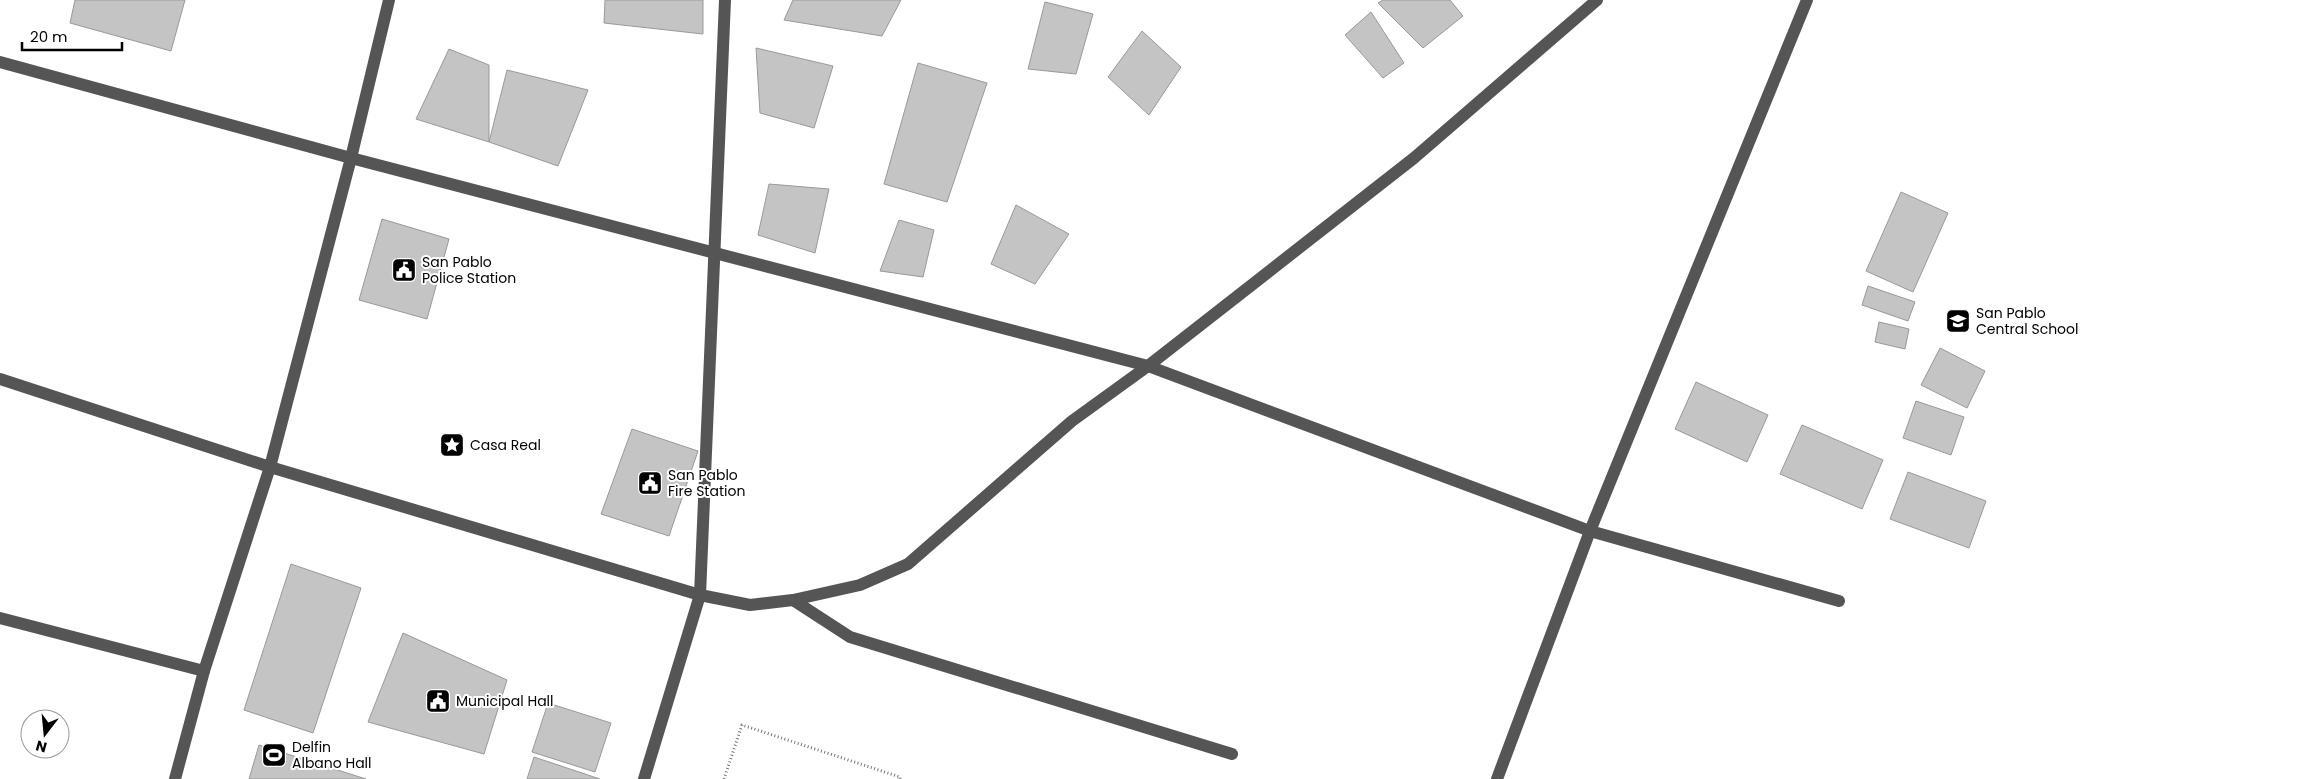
<svg xmlns="http://www.w3.org/2000/svg" width="2312" height="779" font-family="Poppins,sans-serif">
  <style>
    .building { fill: #c4c4c4; stroke: #999 }
    .lines { fill: none; stroke-linecap: round; stroke-linejoin: round }
    .path { stroke: #777; stroke-width: 3; stroke-dasharray: 1 2.5; stroke-linecap: butt }
    .minor { stroke: #555; stroke-width: 12 }
    .labels { text-anchor: middle; dominant-baseline: central; stroke-width: 4; stroke-linejoin: round; paint-order: stroke }
    .poi-label { font-size: 14px; fill: #000; stroke: #fff; text-anchor: start }
  </style>
  <rect width="100%" height="100%" fill="#fff"/>
  <!-- building -->
  <g class="building">
    <polygon points="75,0 185,0 171,51 70,23"/>
    <polygon points="605,0 703,0 703,34 604,23"/>
    <polygon points="793,0 901,0 882,36 784,20"/>
    <polygon points="1383,0 1450,0 1463,16 1423,48 1378,3"/>
    <polygon points="1045,2 1093,14 1076,74 1028,69"/>
    <polygon points="1371,12 1404,63 1383,78 1345,35"/>
    <polygon points="1142,31 1181,67 1149,115 1108,77"/>
    <polygon points="756,48 833,66 814,128 760,113"/>
    <polygon points="449,49 489,65 489,142 416,119"/>
    <polygon points="918,63 987,83 947,202 884,184"/>
    <polygon points="507,70 588,90 558,166 489,142"/>
    <polygon points="769,184 829,189 815,253 758,235"/>
    <polygon points="1901,192 1948,213 1913,292 1866,271"/>
    <polygon points="1016,205 1069,234 1035,284 991,264"/>
    <polygon points="382,219 449,239 427,319 359,300"/>
    <polygon points="899,220 934,230 923,277 880,271"/>
    <polygon points="1868,286 1915,302 1908,321 1862,305"/>
    <polygon points="1879,322 1909,329 1905,349 1875,342"/>
    <polygon points="1940,348 1985,371 1967,408 1921,385"/>
    <polygon points="1696,382 1768,415 1747,462 1675,429"/>
    <polygon points="1916,401 1964,417 1951,455 1903,438"/>
    <polygon points="1802,425 1883,460 1862,509 1780,474"/>
    <polygon points="632,429 698,451 669,536 601,514"/>
    <polygon points="1908,472 1986,501 1969,548 1890,519"/>
    <polygon points="291,564 361,588 313,733 244,710"/>
    <polygon points="403,633 507,680 484,754 368,722"/>
    <polygon points="548,703 611,723 595,772 532,752"/>
    <polygon points="259,745 325,766 366,779 249,779"/>
    <polygon points="534,757 600,779 527,779"/>
  </g>
  <g class="lines">
    <!-- path -->
    <polyline class="path" points="724,779 742,725 900,777 900,779"/>
    <!-- minor -->
    <g class="minor">
      <polyline points="0,62 351,158 1148,366 1590,531 1839,601"/>
      <polyline points="0,379 270,467 700,595 750,605 793,600 860,585 908,564 1072,421 1148,366 1414,158 1597,0"/>
      <polyline points="793,600 850,637 1232,754"/>
      <polyline points="0,618 204,671"/>
      <polyline points="175,779 204,671 270,467 351,158 389,0"/>
      <polyline points="644,779 700,595 725,0"/>
      <polyline points="1497,779 1590,531 1807,0"/>
    </g>
  </g>
  <!-- icons -->
  <defs>
    <symbol id="civic-square" viewBox="-11 -11 22 22"><rect x="-9" y="-9" width="18" height="18" rx="4" fill="#000" stroke="#fff"/><path d="M-.6-6.5H3V-4.5H.6V-3L4-1V1h2V6H-6V1h2V-1L-.6-3ZM-1.2 2.5V6h2.4V2.5Z" fill="#fff"/></symbol>
    <symbol id="school-square" viewBox="-11 -11 22 22"><rect x="-9" y="-9" width="18" height="18" rx="4" fill="#000" stroke="#fff"/><path d="M0-5L7-2L0 1L-7-2ZM-4 1L0 2.5L4 1V4Q0 6-4 4Z" fill="#fff"/></symbol>
    <symbol id="sight-square" viewBox="-11 -11 22 22"><rect x="-9" y="-9" width="18" height="18" rx="4" fill="#000" stroke="#fff"/><path d="M0-6L1.8-2.2L6-1.7L2.9 1.2L3.7 5.4L0 3.3L-3.7 5.4L-2.9 1.2L-6-1.7L-1.8-2.2Z" fill="#fff"/></symbol>
    <symbol id="stadium-square" viewBox="-11 -11 22 22"><rect x="-9" y="-9" width="18" height="18" rx="4" fill="#000" stroke="#fff"/><path d="M0-5a6.5 5 0 1 0 0 10a6.5 5 0 1 0 0-10ZM-3.5-1.8h7v3.6h-7Z" fill="#fff"/></symbol>
  </defs>
  <g fill-rule="evenodd">
    <use href="#civic-square" x="390" y="256" width="28" height="28"/>
    <use href="#school-square" x="1944" y="307" width="28" height="28"/>
    <use href="#sight-square" x="438" y="431" width="28" height="28"/>
    <use href="#civic-square" x="636" y="469" width="28" height="28"/>
    <use href="#civic-square" x="424" y="687" width="28" height="28"/>
    <use href="#stadium-square" x="260" y="741" width="28" height="28"/>
  </g>
  <g class="labels">
    <!-- poi labels -->
    <g class="poi-label">
      <text x="422" y="262">San Pablo<tspan x="422" dy="16">Police Station</tspan></text>
      <text x="1976" y="313">San Pablo<tspan x="1976" dy="16">Central School</tspan></text>
      <text x="470" y="445">Casa Real</text>
      <text x="668" y="475">San Pablo<tspan x="668" dy="16">Fire Station</tspan></text>
      <text x="456" y="701">Municipal Hall</text>
      <text x="292" y="747">Delfin<tspan x="292" dy="16">Albano Hall</tspan></text>
    </g>
  </g>
  <!-- north arrow -->
  <g transform="translate(45 734) rotate(196)"><circle r="24" fill="#ffffff" stroke="#999999"/>
  <path d="M0-4L9 19L0 12L-9 19Z" fill="#000000"/>
  <text y="-8" font-size="14" font-weight="bold" text-anchor="middle" fill="#000000">N</text>
  </g>
  <!-- scale -->
  <path d="M22 42v8h100v-8" fill="none" stroke="#000000" stroke-width="2.5"/>
  <text x="30" y="42" font-size="15" fill="#000000" stroke="#ffffff" stroke-width="4" paint-order="stroke">20 m</text>
</svg>
